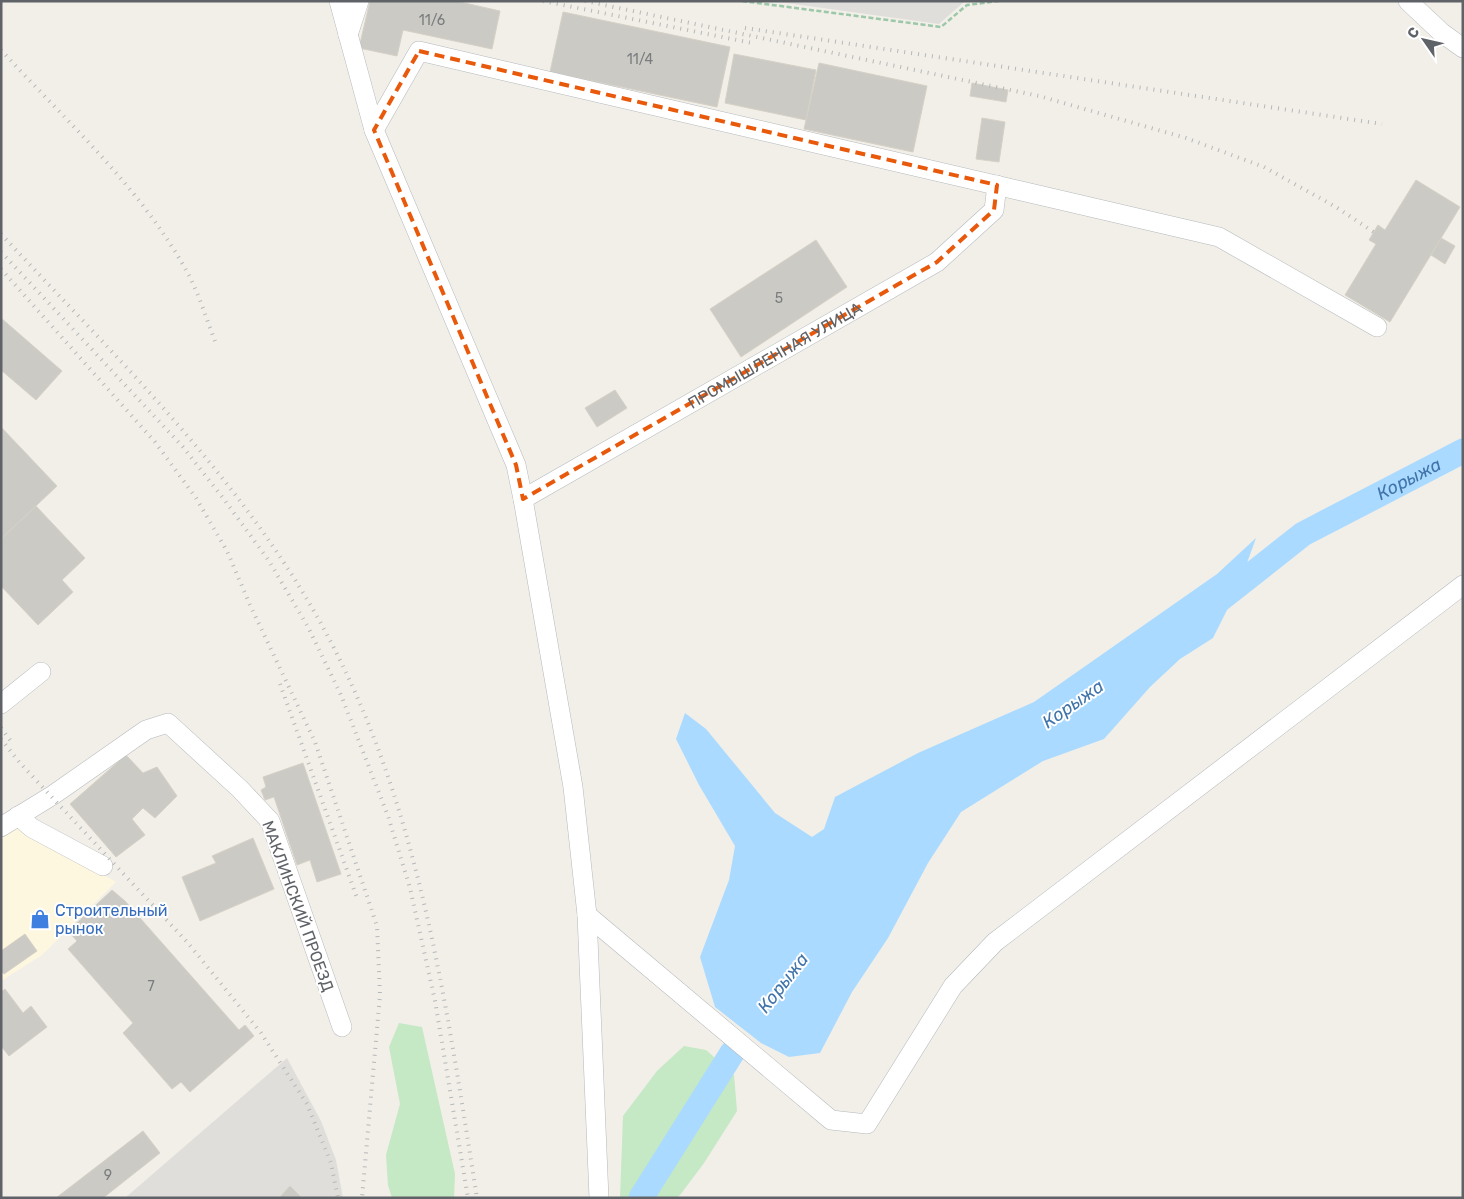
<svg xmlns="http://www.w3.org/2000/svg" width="1464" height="1199" font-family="Rubik,sans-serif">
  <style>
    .commercial { fill: #fef7e0 }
    .industrial { fill: #e0deda }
    .green { fill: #c5e8c5 }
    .water { fill: #aadaff }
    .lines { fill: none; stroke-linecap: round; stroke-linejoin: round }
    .river { stroke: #aadaff; stroke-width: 25 }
    .building { fill: #cccac5; stroke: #d6d1c6 }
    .minor-casing { stroke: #b5b8bc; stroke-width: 20 }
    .path { stroke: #9cc7a9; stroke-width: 2.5; stroke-dasharray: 5 2.5; stroke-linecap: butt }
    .minor { stroke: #fff; stroke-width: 19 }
    .rail { stroke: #b6b7b8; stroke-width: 4; stroke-dasharray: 1 6; stroke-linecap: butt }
    .marked { fill: none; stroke: #e8590c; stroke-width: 4; stroke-dasharray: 10 6; stroke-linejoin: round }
    .labels { text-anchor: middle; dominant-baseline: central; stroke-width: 4; stroke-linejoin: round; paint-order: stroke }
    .number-label { font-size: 14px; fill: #7a7d7f }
    .street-label { font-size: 16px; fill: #5f6368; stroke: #fff }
    .shop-label { font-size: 16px; fill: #366cbe; stroke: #fff; text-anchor: start }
    .water-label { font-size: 18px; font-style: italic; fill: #4174aa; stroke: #fff }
  </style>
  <rect width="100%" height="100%" fill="#f1efe8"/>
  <!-- commercial -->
  <polygon class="commercial" points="16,827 116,882 42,955 1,981 1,837"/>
  <!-- industrial -->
  <g class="industrial">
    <polygon points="772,1 965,1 939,24"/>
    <polygon points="287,1058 321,1121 336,1160 343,1198 125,1198"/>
  </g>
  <!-- green -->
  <g class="green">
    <polygon points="399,1023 422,1027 455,1174 454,1198 392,1198 388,1185 386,1155 400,1104 389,1047"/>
    <polygon points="684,1046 706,1050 734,1075 737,1111 704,1163 680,1195 676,1198 620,1198 623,1116 657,1071"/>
  </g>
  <!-- water -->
  <polygon class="water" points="1256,538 1238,588 1213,638 1180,659 1150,687 1104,739 1043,761 961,812 928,863 888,938 852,992 820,1053 789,1057 761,1043 715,1007 700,957 729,880 735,846 699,785 676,739 685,713 706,729 775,813 812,837 824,829 835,797 918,753 1034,702 1217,574"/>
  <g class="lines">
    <!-- river -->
    <g class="river">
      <path id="s1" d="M1213 605 1303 534 1463 451"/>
      <polyline points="641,1198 732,1053"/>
    </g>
  </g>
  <!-- building -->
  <g class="building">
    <polygon points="370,1 456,1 500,11 492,49 403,30 397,56 359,48"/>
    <polygon points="563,12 730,47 717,107 550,72"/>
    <polygon points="734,54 816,70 806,120 725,103"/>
    <polygon points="819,63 927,86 913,152 804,129"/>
    <polygon points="972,83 1008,90 1006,102 970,96"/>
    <polygon points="982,118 1005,122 999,162 976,159"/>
    <polygon points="1416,180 1460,207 1390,322 1345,295 1376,244 1369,240 1378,225 1385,230"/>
    <polygon points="1441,238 1455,246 1445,264 1431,255"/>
    <polygon points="816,240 847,287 741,357 710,309"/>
    <polygon points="1,318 62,371 36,400 1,370"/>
    <polygon points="615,390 627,408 597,427 585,408"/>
    <polygon points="1,427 57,486 1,539"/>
    <polygon points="36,506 85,558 62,580 73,592 38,625 1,586 1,539"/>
    <polygon points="126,755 143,773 157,767 177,796 155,818 143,808 132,819 145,835 116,857 70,804"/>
    <polygon points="303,763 341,874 317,882 310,860 297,865 274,797 265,800 261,790 266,787 263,777"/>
    <polygon points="253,838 274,889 200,921 182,877 216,863 212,856"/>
    <polygon points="112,890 125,901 239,1030 245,1025 254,1036 190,1092 181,1082 172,1089 123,1033 133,1023 68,949 77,941 68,931"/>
    <polygon points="25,934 37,951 4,974 1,971 1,951"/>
    <polygon points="5,989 23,1013 31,1006 47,1027 9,1056 1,1046 1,992"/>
    <polygon points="143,1131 160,1153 103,1198 56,1198"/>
    <polygon points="290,1186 302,1198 279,1198"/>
  </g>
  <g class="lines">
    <defs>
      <g id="minor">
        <polyline points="339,1 374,130"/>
        <polyline points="1408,1 1442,33 1463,48"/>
        <polyline points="348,35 359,1"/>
        <path id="s2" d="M523 499 937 262 994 210 997 185"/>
        <polyline points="1,704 41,672"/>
        <polyline points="18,816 32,828 103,866"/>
        <polyline points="1,827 53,795 146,730 168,723 240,789 270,821 342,1027"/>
        <polyline points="587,915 831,1120 867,1124 953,986 995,942 1463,585"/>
        <polyline points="599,1198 587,915 573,787 523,499 516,465 374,130 419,51 1219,237 1377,327"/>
      </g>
    </defs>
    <!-- minor casing -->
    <use href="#minor" class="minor-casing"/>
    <!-- path -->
    <polyline class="path" points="742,1 941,27 967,5 999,1"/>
    <!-- minor -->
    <use href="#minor" class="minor"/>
    <!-- rail -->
    <g class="rail">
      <polyline points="543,1 752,43"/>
      <polyline points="585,1 1039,96 1186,138 1264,167 1336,207 1375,233"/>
      <polyline points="745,28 1382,124"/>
      <path d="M1 50C66 121 139 186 186 270 198 291 206 318 215 341"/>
      <path d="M1 234C113 354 233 470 315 613 418 793 445 997 477 1198"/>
      <polyline points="1,252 183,447 223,498 269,561 308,627 341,695 388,816 410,888 435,1001 468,1198"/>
      <polyline points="1,269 155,442 196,498 227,551 250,605 315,742 377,926 380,995 362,1198"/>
      <polyline points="280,684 357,898"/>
      <polyline points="1,728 13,744"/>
      <polyline points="1,739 20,763 188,943 261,1033 307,1104 331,1163 338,1198"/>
    </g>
  </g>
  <!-- marked area -->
  <path class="marked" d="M419 51 997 185 994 210 937 262 523 499 516 465 374 130Z"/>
  <!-- icons -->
  <defs>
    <symbol id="shop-bare" viewBox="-9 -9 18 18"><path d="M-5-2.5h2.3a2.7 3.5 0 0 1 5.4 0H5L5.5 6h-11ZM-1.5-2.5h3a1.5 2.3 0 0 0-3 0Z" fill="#3f7fe0" stroke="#fff" stroke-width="2.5" paint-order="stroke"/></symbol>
  </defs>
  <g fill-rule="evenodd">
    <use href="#shop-bare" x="26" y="905" width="28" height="28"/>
  </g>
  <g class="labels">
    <!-- number labels -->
    <g class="number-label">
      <text x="432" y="20">11/6</text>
      <text x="640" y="59">11/4</text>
      <text x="779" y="298">5</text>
      <text x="151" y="986">7</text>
      <text x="108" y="1175">9</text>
    </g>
    <!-- street labels -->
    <g class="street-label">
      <text stroke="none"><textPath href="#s2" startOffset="290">ПРОМЫШЛЕННАЯ УЛИЦА</textPath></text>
      <text transform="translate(298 906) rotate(70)">МАКЛИНСКИЙ ПРОЕЗД</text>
    </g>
    <!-- shop labels -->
    <g class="shop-label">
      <text x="55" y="910">Строительный<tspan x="55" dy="18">рынок</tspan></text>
    </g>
    <!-- water labels -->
    <g class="water-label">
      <text stroke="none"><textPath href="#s1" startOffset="234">Корыжа</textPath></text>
      <text transform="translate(1073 704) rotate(-35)">Корыжа</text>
      <text transform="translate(783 983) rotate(-52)">Корыжа</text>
    </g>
  </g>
  <!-- border -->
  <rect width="1464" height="1199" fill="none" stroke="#5f6368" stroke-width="5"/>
  <!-- north arrow -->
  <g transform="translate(1424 40) rotate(304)" stroke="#ffffff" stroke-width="4" paint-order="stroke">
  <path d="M0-4L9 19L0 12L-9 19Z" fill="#5f6368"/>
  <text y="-8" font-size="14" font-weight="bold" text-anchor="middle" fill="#5f6368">С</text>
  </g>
</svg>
